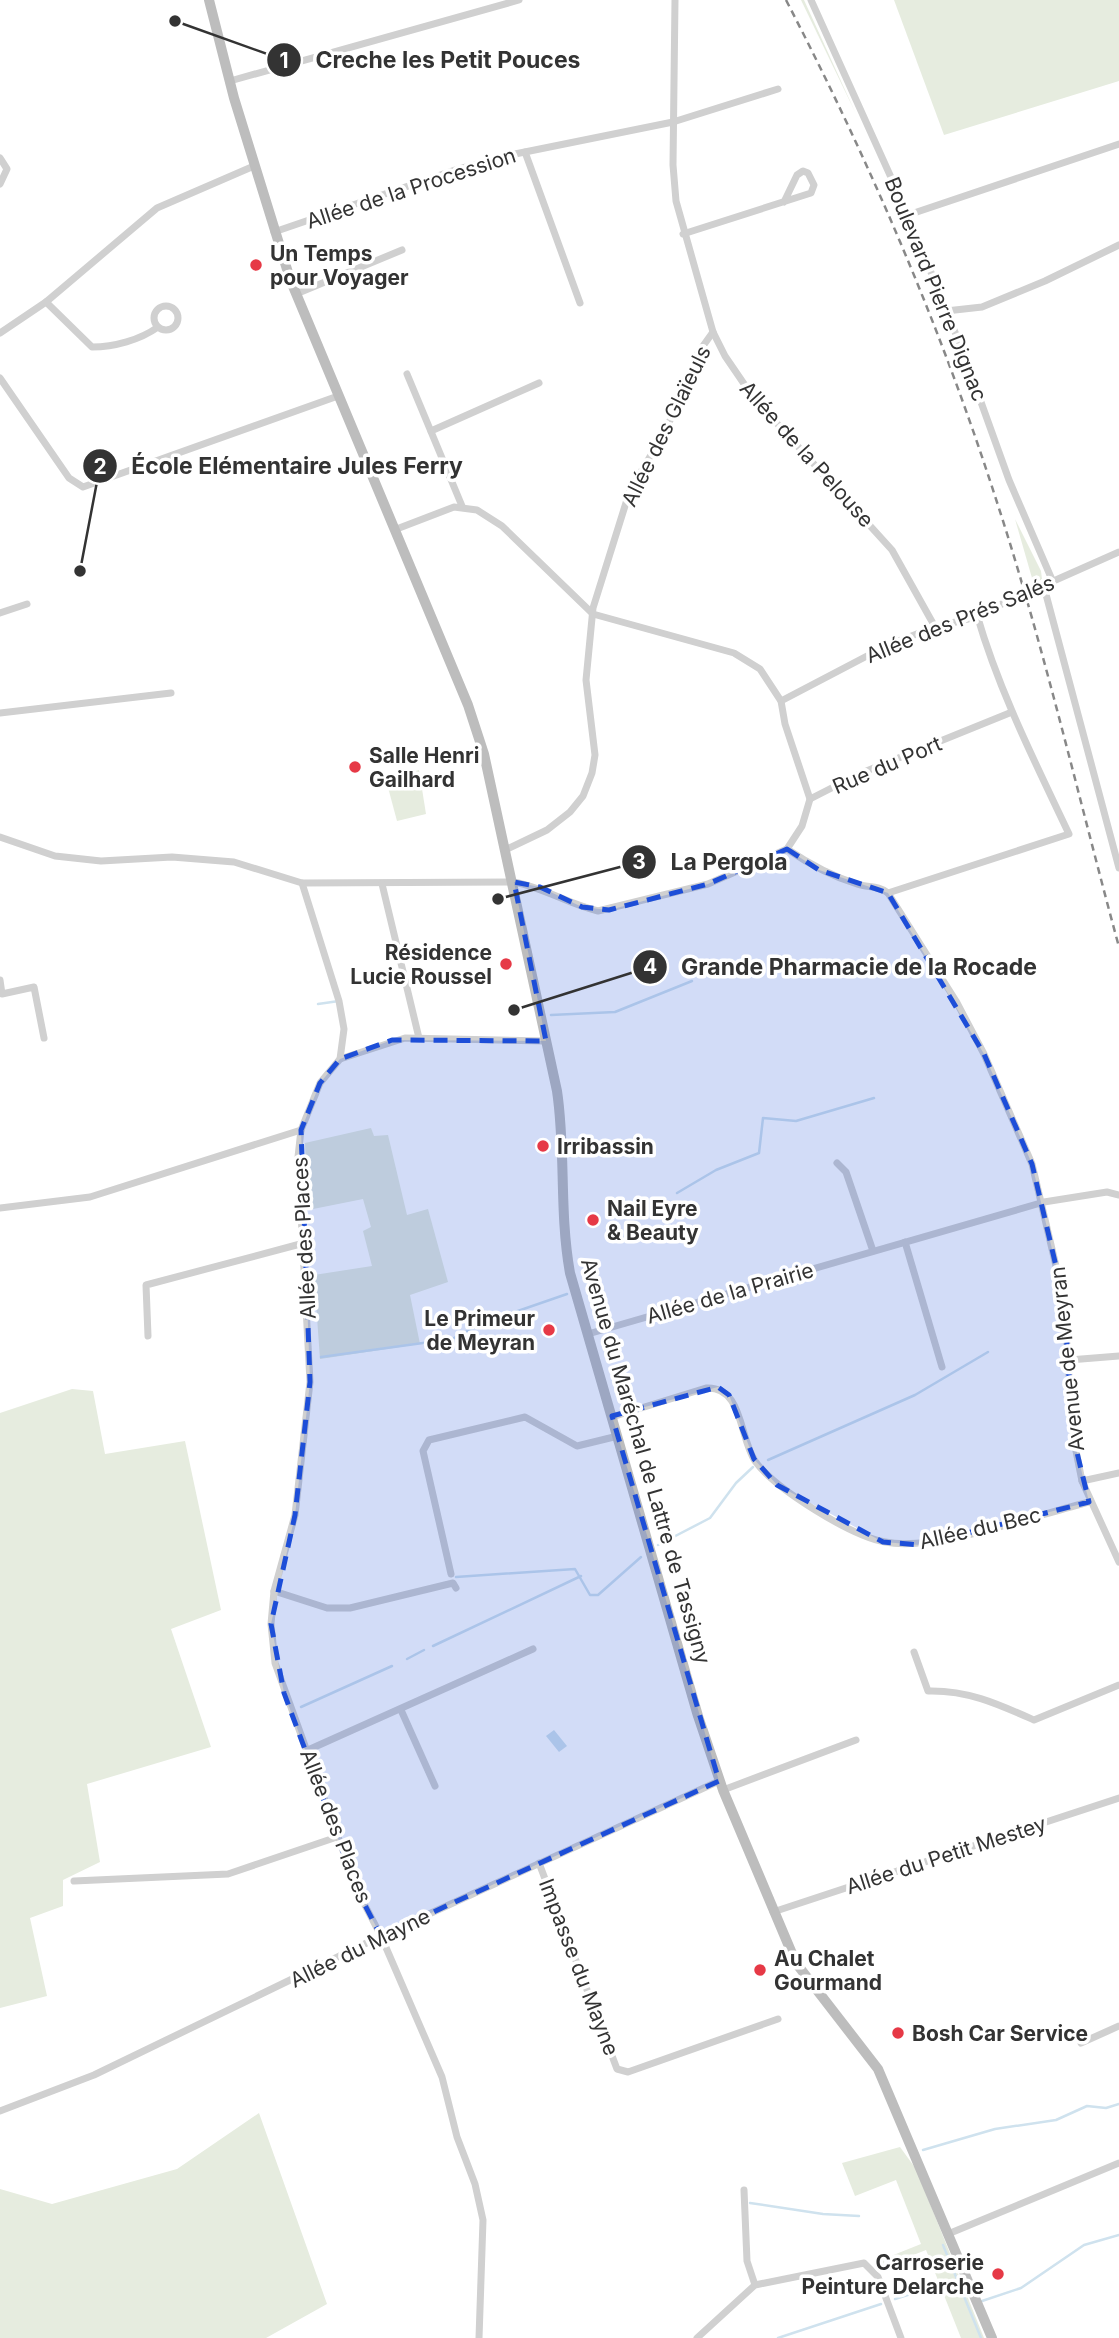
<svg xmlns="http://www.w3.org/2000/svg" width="1119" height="2338" font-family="Inter,sans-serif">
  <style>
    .green { fill: #e6ecdf }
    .water { fill: #cfe2ee }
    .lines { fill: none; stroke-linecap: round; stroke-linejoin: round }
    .stream { stroke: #cfe2ee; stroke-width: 2.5 }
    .street { stroke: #d0d0d0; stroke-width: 7 }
    .secondary { stroke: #bdbdbd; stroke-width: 10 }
    .rail { stroke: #888; stroke-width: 2.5; stroke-dasharray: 7 5; stroke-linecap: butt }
    .marked { fill: #1d4ed8; fill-opacity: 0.2; stroke: #1d4ed8; stroke-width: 5; stroke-dasharray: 14 9; stroke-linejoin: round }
    .poi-dot { fill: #e63946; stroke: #fff; stroke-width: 2.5 }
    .labels { text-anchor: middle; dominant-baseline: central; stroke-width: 7; stroke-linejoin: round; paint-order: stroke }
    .street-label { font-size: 21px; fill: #333; stroke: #fff }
    .poi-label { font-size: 21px; font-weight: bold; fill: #333; stroke: #fff; text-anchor: start }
    .leader { fill: none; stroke: #333; stroke-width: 2.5 }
    .callout-dot { fill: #333; stroke: #fff; stroke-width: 2.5 }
    .mark-label { font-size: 21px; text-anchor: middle; font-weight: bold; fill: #fff }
    .callout-label { font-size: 23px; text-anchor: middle; font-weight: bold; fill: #333; stroke: #fff; stroke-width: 7; stroke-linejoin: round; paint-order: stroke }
  </style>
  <rect width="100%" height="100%" fill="#fff"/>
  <!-- green -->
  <g class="green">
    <polygon points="801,0 804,0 856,114"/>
    <polygon points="894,0 1119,0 1119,81 944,135"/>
    <polygon points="1015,519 1041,571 1042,579 1034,585"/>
    <polygon points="419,770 426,814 397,821 386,780"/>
    <polygon points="371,1128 374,1136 388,1135 407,1215 428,1209 448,1282 410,1295 420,1344 320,1359 314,1275 372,1266 363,1231 371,1227 363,1199 308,1210 305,1143"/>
    <polygon points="72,1389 93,1391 105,1454 185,1441 221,1610 171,1629 211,1747 87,1784 100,1862 63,1880 63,1906 30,1918 47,1996 0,2008 0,1413"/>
    <polygon points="259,2113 327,2304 266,2338 0,2338 0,2189 52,2204 177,2169"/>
    <polygon points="900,2147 916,2169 984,2338 961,2338 926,2250 883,2267 881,2260 921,2244 896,2180 855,2196 842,2163"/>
  </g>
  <!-- water -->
  <polygon class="water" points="554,1730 567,1746 559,1752 546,1736"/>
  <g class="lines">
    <!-- stream -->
    <g class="stream">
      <polyline points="318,1004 339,1001"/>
      <polyline points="551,1015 615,1012 692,981"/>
      <polyline points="677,1193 716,1170 759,1153 763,1118 796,1121 874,1098"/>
      <polyline points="321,1357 452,1339 483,1323 567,1294"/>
      <polyline points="768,1460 915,1395 988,1352"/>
      <polyline points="658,1545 710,1518 736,1483 753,1467"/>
      <polyline points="456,1577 575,1569 590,1595 598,1595 641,1557"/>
      <polyline points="433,1646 581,1576"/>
      <polyline points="407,1659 424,1650"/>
      <polyline points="301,1707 392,1666"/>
      <polyline points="923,2150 995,2129 1056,2120 1087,2106 1106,2108 1119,2104"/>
      <polyline points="750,2203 823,2214 859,2216"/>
      <polyline points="943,2245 981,2338"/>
      <polyline points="895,2299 939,2285 962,2292"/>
      <polyline points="982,2301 1021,2288 1084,2245 1119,2235"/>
      <polyline points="778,2338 881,2304"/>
    </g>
    <!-- street -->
    <g class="street">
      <polyline points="675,0 673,165 676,201 713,332 725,356 753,397 892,550 935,627"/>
      <polyline points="811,0 908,215 963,352 1009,480 1053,582"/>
      <polyline points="230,81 519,0"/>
      <polyline points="525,152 580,303"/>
      <polyline points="0,158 7,169 0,184"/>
      <polyline points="908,215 1119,144"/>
      <polyline points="274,232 455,170 515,154 673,122 778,89"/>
      <polyline points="683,234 811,193 814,185 808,173 803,171 797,175 784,202"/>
      <polyline points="296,294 402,250"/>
      <path d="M46 302 92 347C114 347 140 340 158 327"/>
      <circle cx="166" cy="318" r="12"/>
      <polyline points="946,311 982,307 1045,281 1119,245"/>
      <polyline points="0,333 46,302 157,208 254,166"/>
      <polyline points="407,374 462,506"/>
      <polyline points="0,378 69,478 83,487 338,396"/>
      <polyline points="431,431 539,383"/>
      <polyline points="1044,587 1119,868"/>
      <polyline points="0,613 27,604"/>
      <polyline points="781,701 888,645 935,627 968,619 1119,552"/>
      <polyline points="0,713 171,693"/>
      <polyline points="810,799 859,774 1012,712"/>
      <path d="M0 837 55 856 101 861 172 857 234 862 302 883 514 882C545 888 568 904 598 911L708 884 787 849 802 826 810 799 785 724 781 701 760 669 734 653 593 614 502 526 477 510 454 507 394 530"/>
      <polyline points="507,849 547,830 570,812 583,796 592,773 595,755 586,680 593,608 630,490 666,430 698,353 713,332"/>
      <path d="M787 849C809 864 831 876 857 884 868 888 878 885 888 893L1069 834C1035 762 999 691 977 615"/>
      <polyline points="302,883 339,1001 344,1029 340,1059"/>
      <polyline points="382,884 419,1038"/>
      <polyline points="888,893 956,1001 984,1054 1032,1164 1064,1300 1073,1436 1082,1481 1119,1562"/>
      <polyline points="0,980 2,994 34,987 44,1038"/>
      <polyline points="837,1163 846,1172 873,1251"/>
      <polyline points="0,1208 90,1197 301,1130"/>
      <polyline points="905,1242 942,1367"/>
      <polyline points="588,1334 1044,1202 1107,1192 1119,1195"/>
      <polyline points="148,1336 146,1285 304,1243"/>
      <polyline points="1069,1360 1119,1356"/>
      <path d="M612 1417 706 1388C743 1386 739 1437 755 1461 775 1489 851 1536 885 1542 936 1552 1036 1515 1089 1502"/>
      <polyline points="1082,1481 1119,1473"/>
      <polyline points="451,1574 423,1451 429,1440 525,1417 577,1446 618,1436"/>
      <polyline points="274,1591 327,1608 350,1608 453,1583 456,1588"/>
      <path d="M914 1652 928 1691C968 1690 998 1704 1034 1720L1119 1685"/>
      <polyline points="401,1710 435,1786"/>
      <polyline points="308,1750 533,1649"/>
      <polyline points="723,1790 856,1740"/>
      <polyline points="539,1863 617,2069 628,2072 778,2019"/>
      <polyline points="74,1881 228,1874 337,1837"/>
      <polyline points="773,1912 1119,1798"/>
      <polyline points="1081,2043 1119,2026"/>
      <polyline points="0,2111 94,2075 381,1936 719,1781"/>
      <polyline points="744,2190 747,2261 755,2285"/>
      <polyline points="948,2234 1119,2163"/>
      <polyline points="479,2338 483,2220 475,2184 457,2137 442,2077 381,1936 358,1892 275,1663 271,1624 274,1591 295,1515 310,1382 298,1157 301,1130 320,1083 340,1059 405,1038 546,1041"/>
      <polyline points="697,2338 755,2285 864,2263 878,2277 901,2338"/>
    </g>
    <!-- secondary -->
    <path class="secondary" d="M209 0 234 98 290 279 468 705 484 754 557 1091C566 1151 559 1212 570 1273L698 1716 723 1790 796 1963 878 2069 992 2338"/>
    <!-- rail -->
    <path class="rail" d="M786 0C868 158 939 323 994 493 1043 642 1078 796 1119 947"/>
  </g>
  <!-- marked area -->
  <path class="marked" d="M787 849 819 870 888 893 984 1054 1032 1164 1064 1300 1073 1436 1089 1502 920 1545 883 1542 777 1485 754 1459 729 1395 718 1387 612 1416 719 1781 381 1936 358 1892 284 1693 271 1624 295 1515 310 1382 301 1130 320 1083 340 1059 392 1040 546 1041 514 882 540 887 582 907 609 910 708 884Z"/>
  <!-- markers -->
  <g class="poi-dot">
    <circle cx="256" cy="265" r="7"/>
    <circle cx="355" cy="767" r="7"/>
    <circle cx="506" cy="964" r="7"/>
    <circle cx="543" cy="1146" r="7"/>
    <circle cx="593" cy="1220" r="7"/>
    <circle cx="549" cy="1330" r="7"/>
    <circle cx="760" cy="1970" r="7"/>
    <circle cx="898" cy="2033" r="7"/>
    <circle cx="998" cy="2274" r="7"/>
  </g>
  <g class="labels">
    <!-- street labels -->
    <g class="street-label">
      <text transform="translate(411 188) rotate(-18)">Allée de la Procession</text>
      <text transform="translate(936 289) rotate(68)">Boulevard Pierre Dignac</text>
      <text transform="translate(666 426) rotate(-64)">Allée des Glaïeuls</text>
      <text transform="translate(807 454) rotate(48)">Allée de la Pelouse</text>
      <text transform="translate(960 619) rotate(-22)">Allée des Prés Salés</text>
      <text transform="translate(887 765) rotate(-23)">Rue du Port</text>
      <text transform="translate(304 1238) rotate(-93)">Allée des Places</text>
      <text transform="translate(730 1293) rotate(-16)">Allée de la Prairie</text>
      <text transform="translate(1067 1359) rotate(-96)">Avenue de Meyran</text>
      <text transform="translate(646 1461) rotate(74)">Avenue du Maréchal de Lattre de Tassigny</text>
      <text transform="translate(980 1528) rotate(-13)">Allée du Bec</text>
      <text transform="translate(336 1826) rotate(69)">Allée des Places</text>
      <text transform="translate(946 1855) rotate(-18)">Allée du Petit Mestey</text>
      <text transform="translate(360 1948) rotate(-26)">Allée du Mayne</text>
      <text transform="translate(579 1967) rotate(69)">Impasse du Mayne</text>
    </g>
    <!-- poi labels -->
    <g class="poi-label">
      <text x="270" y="253">Un Temps<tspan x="270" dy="24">pour Voyager</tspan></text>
      <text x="369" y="755">Salle Henri<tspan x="369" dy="24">Gailhard</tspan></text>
      <text x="492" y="952" text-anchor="end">Résidence<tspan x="492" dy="24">Lucie Roussel</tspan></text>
      <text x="557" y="1146">Irribassin</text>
      <text x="607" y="1208">Nail Eyre<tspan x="607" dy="24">&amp; Beauty</tspan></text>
      <text x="535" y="1318" text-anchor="end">Le Primeur<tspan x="535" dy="24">de Meyran</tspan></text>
      <text x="774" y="1958">Au Chalet<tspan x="774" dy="24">Gourmand</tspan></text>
      <text x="912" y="2033">Bosh Car Service</text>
      <text x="984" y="2262" text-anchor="end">Carroserie<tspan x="984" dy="24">Peinture Delarche</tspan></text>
    </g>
  </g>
  <!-- callouts -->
  <path class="leader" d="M175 21L284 60M80 571L100 466M498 899L639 862M514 1010L650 967"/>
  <g class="callout-dot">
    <circle cx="175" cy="21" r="7"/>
    <circle cx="80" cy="571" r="7"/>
    <circle cx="498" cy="899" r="7"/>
    <circle cx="514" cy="1010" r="7"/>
    <circle cx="284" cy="60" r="18"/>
    <circle cx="100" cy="466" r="18"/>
    <circle cx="639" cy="862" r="18"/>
    <circle cx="650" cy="967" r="18"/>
  </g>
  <g class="mark-label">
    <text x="284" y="68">1</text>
    <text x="100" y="474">2</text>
    <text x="639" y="869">3</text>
    <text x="650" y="974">4</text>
  </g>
  <g class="callout-label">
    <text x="448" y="68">Creche les Petit Pouces</text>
    <text x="297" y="474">École Elémentaire Jules Ferry</text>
    <text x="729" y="870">La Pergola</text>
    <text x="859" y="975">Grande Pharmacie de la Rocade</text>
  </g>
</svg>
